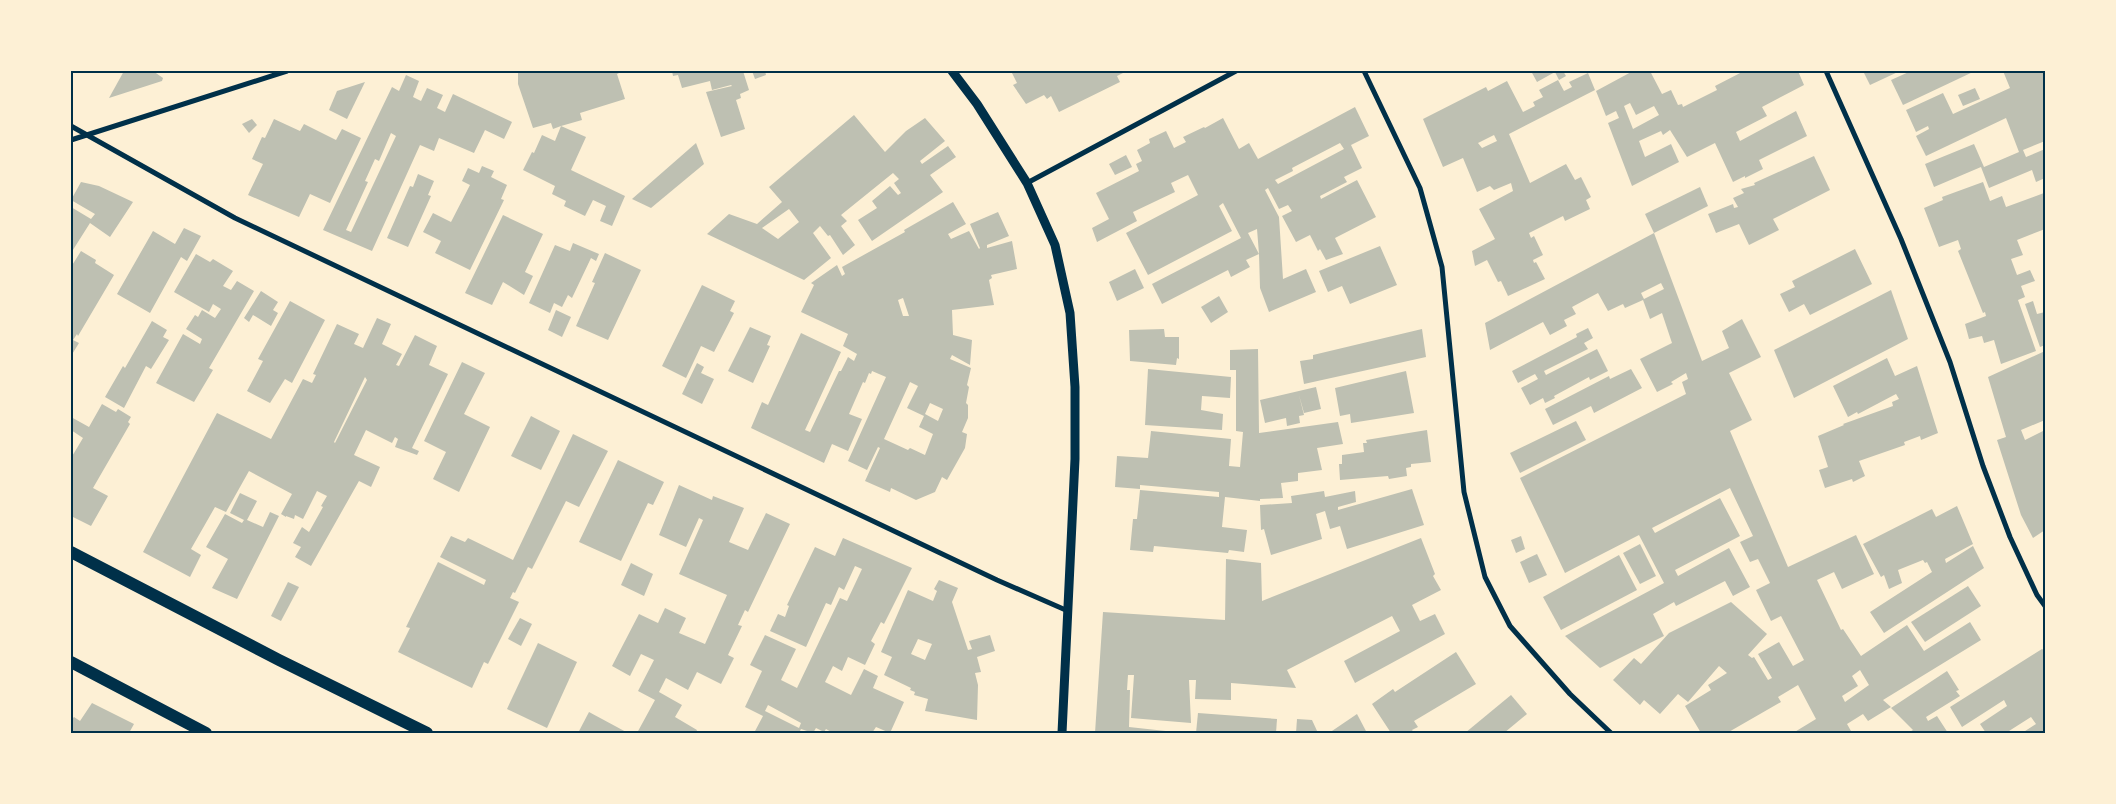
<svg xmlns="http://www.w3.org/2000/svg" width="2116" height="804" font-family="'Times New Roman',serif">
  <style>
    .building { fill: #bec0b2; fill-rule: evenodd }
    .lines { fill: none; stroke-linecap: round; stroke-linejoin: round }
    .minor { stroke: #003049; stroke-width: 5 }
    .tertiary { stroke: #003049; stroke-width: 9 }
    .primary { stroke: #003049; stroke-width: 12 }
    .neatline { fill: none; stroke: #003049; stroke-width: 2 }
  </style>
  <rect width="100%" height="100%" fill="#fdf0d5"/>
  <!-- building -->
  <g class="building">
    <polygon points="124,71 153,71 163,78 162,81 109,98"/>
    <polygon points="518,71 623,71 617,74 625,99 580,113 582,120 561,126 586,137 571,170 625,196 612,226 600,221 606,206 593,200 585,216 564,206 566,201 552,194 555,186 523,170 532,152 534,153 542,135 555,141 561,126 553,129 551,123 533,128 518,84"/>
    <polygon points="672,71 743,71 749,90 740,94 741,98 736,100 745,129 721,137 706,92 732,86 731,85 712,90 710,81 682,88 678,75 673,76"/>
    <polygon points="752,71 765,71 766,75 755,79"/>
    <polygon points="1011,71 1037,72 1127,71 1117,76 1120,82 1059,112 1051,96 1047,99 1044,95 1026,104 1013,85 1017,83"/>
    <polygon points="1531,71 1563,71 1566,76 1559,80 1555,72 1537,82"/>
    <path d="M1633 71H1650L1662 94 1671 90 1678 105 1682 104 1683 107 1717 90 1715 86 1744 71H1798L1804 85 1762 107 1767 116 1736 132 1740 141 1796 111 1807 136 1759 160 1763 169 1745 178V176L1733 182 1715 143 1687 157 1670 130 1663 135 1661 131 1639 141 1645 157 1671 144 1679 162 1632 186 1608 123 1619 118 1616 111 1606 116 1596 91ZM1630 103 1636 115 1654 106 1659 115 1633 129 1624 106Z"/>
    <polygon points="1863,71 1900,71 1870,85"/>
    <polygon points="1911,71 1975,71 1903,105 1891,80"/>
    <polygon points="2003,71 2045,71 2045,141 2023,150 2026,157 2045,149 2045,178 2036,182 2032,170 1989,188 1981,167 1934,187 1925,164 1974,144 1984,167 2019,152 2006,118 1926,156 1916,136 1929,129 1928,126 1916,132 1906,110 1943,93 1953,114 2010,88"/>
    <path d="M1588 73 1595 90 1509 134 1530 183 1566 164 1575 180 1581 177 1591 197 1586 200 1590 209 1565 221 1563 216 1529 233 1531 238 1534 236 1543 255 1533 260 1534 263 1536 262 1545 279 1508 296 1501 281 1498 282 1487 260 1475 266 1472 251 1495 239 1479 209 1513 191 1511 183 1494 190 1490 186 1477 192 1463 158 1443 167 1423 119 1486 87 1488 91 1507 81 1523 112 1535 106 1533 102 1543 97 1539 90 1558 80 1564 91 1572 87 1569 82ZM1494 135 1497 141 1482 148 1478 143Z"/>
    <path d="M406 75 419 81 413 97 421 101 427 88 443 95 437 108 445 112 453 94 512 122 504 139 485 130 474 153 439 138 434 151 420 145 372 251 323 230 392 87 399 91ZM391 133 396 136 351 232 346 230 368 182 365 181 375 159 379 161Z"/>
    <polygon points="365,82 347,119 329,110 337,91"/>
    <polygon points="1975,88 1980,99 1963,106 1958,95"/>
    <path d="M1355 107 1369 136 1351 145 1362 168 1344 177 1347 182 1320 196 1321 199 1357 180 1376 217 1335 238 1343 254 1326 260 1320 249 1318 251 1310 235 1296 242 1282 216 1292 211 1288 205 1279 209 1268 188 1265 190 1279 217 1283 279 1306 269 1316 292 1269 312 1260 288 1259 254 1257 229 1248 233 1259 254 1246 260 1250 267 1231 277 1228 270 1162 304 1152 284 1241 238 1223 203 1219 206 1232 231 1148 275 1126 233 1198 195 1188 175 1171 183 1175 192 1133 212 1137 221 1097 242 1092 228 1109 219 1096 193 1139 171 1136 164 1142 161 1137 150 1150 143 1149 139 1166 131 1174 148 1186 142 1183 137 1204 127 1205 128 1223 118 1239 149 1249 143 1258 159ZM1340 143 1344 149 1278 184 1275 180 1293 171 1292 168Z"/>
    <path d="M854 115 885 152 906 131 925 118 945 141 920 161 922 164 948 146 956 157 930 175 943 192 872 241 858 220 877 208 872 201 890 186 898 195 901 193 894 183 899 179 893 173 841 215 847 221 841 226 855 245 843 255 830 235 828 236 820 226 813 233 831 258 804 280 707 234 729 214 757 224 782 202 769 187ZM789 209 799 222 778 239 762 228Z"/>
    <polygon points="252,119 257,125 249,133 242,124"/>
    <polygon points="274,119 300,131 304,124 336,140 342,129 361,138 330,203 310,194 299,217 248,195 263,164 252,159 262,137 265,138"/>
    <polygon points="696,143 704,164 651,208 632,199"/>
    <polygon points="1126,155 1132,167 1115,175 1109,164"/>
    <polygon points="1814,156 1830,190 1773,219 1779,230 1749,245 1739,224 1716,233 1708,214 1733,204 1734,208 1738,207 1733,198 1744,193 1741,189 1755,185 1754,183"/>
    <polygon points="482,166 494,171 491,177 507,185 501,199 504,200 470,270 435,253 441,241 423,232 433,213 451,222 470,185 462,181 468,168 479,173"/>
    <polygon points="418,174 434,181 428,195 431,196 408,247 387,238 410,186 413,187"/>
    <polygon points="81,182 99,186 133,202 110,237 90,223 71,253 71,207 91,219 95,214 71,200"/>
    <polygon points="1983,182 1990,201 2002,196 2006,207 2044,193 2045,195 2045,229 2017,240 2023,255 2011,259 2017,275 2030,270 2035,281 2021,286 2025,297 2018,300 2036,351 2001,364 1994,340 1984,343 1982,336 1969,339 1965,324 1986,316 1985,312 1983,313 1958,251 1961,249 1958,240 1939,247 1924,208 1943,200 1942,197"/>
    <polygon points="1700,187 1708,206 1654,233 1645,214"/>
    <path d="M953 202 966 224 948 234 951 239 969 231 979 249 980 248 970 224 998 212 1009 236 987 245V248L1012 241 1017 269 991 275 992 278 989 280 994 305 952 310 953 335 972 340 970 365 952 355 950 359 971 368 967 385 969 387 966 403 968 405V418L962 432 967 434 965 448 947 480 942 477 935 492 916 500 891 488 890 492 865 481 880 448 878 447 867 470 848 461 886 377 872 371 871 374 869 373 865 383 863 382 849 414 862 419 848 451 832 444 824 463 751 428 762 402 768 405 801 333 841 352 805 430 810 432 839 371H841L848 357 854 361 857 354 843 346 848 334 801 312 814 285 811 283 837 265 842 276 845 274 842 267 905 232 904 230ZM903 298 909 316H903L898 300ZM910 382 918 386 907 408 924 416 919 427 933 434 925 455 910 448 908 450 884 439ZM930 403 943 409 938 421 925 414Z"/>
    <polygon points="503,215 543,234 525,272 533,276 524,295 503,282 492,305 465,293"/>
    <polygon points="184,228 201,236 187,261 181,257 150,313 117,294 153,231 175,244"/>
    <path d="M1654 233 1702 361 1729 348 1722 331 1742 319 1761 357 1729 373 1752 420 1730 431 1788 567 1856 535 1874 574 1842 589 1834 572 1817 580 1841 630 1843 629 1861 656 1907 625 1924 651 1970 622 1981 640 1883 700 1891 707 1868 721 1863 714 1847 724 1851 731 1849 733H1793L1816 719 1798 685 1778 697 1781 702 1727 733H1701L1685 706 1711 690 1708 685 1727 673 1719 666 1688 702 1678 694 1660 714 1644 700 1640 705 1613 680 1634 658 1641 664 1669 633 1731 602 1767 634 1748 655 1752 658 1754 657 1768 680 1772 678 1758 654 1779 642 1793 666 1804 660 1781 616 1771 621 1756 590 1770 583 1758 559 1750 562 1740 542 1753 536 1730 488 1652 528 1655 533 1720 498 1740 536 1675 570 1678 576 1729 548 1750 587 1733 596 1725 581 1676 606 1674 602 1653 614 1664 636 1600 668 1565 636 1664 583 1639 535 1565 573 1520 478 1686 394 1682 382 1688 379 1686 373 1671 382 1673 384 1657 392 1640 359 1672 343 1662 313 1650 319 1643 300 1625 308 1623 304 1608 311 1598 293 1572 307 1576 314 1564 320 1567 326 1550 335 1543 322 1490 350 1485 323ZM1661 283 1664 289 1644 299 1641 293ZM1860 670 1869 685 1845 702 1842 696 1858 686 1852 676Z"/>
    <polygon points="573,243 599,254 596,261 591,258 572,298 568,295 562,307 554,303 550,313 529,303 555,245 570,251"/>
    <polygon points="1380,246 1397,285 1350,304 1342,286 1328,292 1319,271"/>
    <polygon points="1855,249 1872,284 1810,315 1804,304 1789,312 1780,294 1795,287 1792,281"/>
    <polygon points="81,251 96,260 95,263 114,275 78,336 77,334 73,340 79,343 71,356 71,267"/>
    <polygon points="605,253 641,270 608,340 576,326 595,283 592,282"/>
    <polygon points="196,254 210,262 213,259 233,271 223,286 231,290 237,281 254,291 209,368 213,370 194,402 156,383 183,334 200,344 202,339 186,329 195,315 198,317 202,310 215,318 221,309 213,304 209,312 174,292"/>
    <polygon points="1135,269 1144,288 1117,301 1109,282"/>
    <polygon points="702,285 735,301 730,311 734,313 714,352 701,346 686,378 662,366"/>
    <polygon points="1891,290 1908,339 1794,398 1774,350"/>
    <polygon points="261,291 278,302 273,310 278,313 271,326 253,315 249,322 244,318"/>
    <polygon points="1219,296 1228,312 1211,323 1201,307"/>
    <polygon points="290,301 325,320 292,383 285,379 270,403 247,391 263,361 258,359"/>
    <polygon points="2033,301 2037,314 2045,312 2045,345 2040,347 2025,304"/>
    <polygon points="556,310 571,317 562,337 548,330"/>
    <path d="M377 318 391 324 382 344 402 354 396 365 399 366 415 335 437 346 429 365 448 374 412 448 419 451 417 455 395 447 398 439 395 437 392 443 366 430 354 455 380 467 371 487 359 481 311 566 295 557 301 547 293 543 302 527 309 532 323 507 321 506 327 496 317 491 303 519 295 515 294 519 286 516V517L281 514 292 494 249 471 226 512 215 507 191 549 201 555 190 577 143 552 217 413 271 439 303 379 312 383 316 375 313 374 337 324 359 334 354 344 363 348ZM365 377 367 380 335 443 334 442Z"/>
    <polygon points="152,321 167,330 163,337 169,340 151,369 146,366 124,408 105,397 123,366 125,368"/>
    <polygon points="750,327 771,336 767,345 770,346 753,383 728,371"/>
    <polygon points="1588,328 1593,338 1584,343 1588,349 1544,371 1546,375 1597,349 1608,371 1590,380 1589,377 1554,396 1555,398 1545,403 1543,398 1530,405 1521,388 1538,379 1535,374 1518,383 1512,371 1577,337 1576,334"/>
    <polygon points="1164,329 1165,337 1179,337 1179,359 1177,358 1176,365 1130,361 1129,330"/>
    <polygon points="1422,329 1426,357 1304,384 1300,361 1313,359 1313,355"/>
    <polygon points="1258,349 1259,433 1338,422 1343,444 1317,448 1322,470 1298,473 1298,481 1281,483 1283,498 1260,499 1260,501 1225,497 1222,527 1247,530 1244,552 1229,550 1228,553 1154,546 1153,552 1130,550 1133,519 1137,519 1140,490 1219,497 1219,492 1140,485 1140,489 1115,487 1117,456 1148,458 1151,431 1231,439 1229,466 1240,467 1243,432 1236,431 1236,370 1230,370 1230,350"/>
    <polygon points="2045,351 2045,420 2021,430 2025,440 2045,430 2045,530 2033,538 2021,515 1997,440 2006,437 1988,377"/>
    <polygon points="1887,358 1895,376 1917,366 1938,433 1921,440 1920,436 1904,442 1905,445 1859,461 1865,476 1853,482 1852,479 1825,488 1819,470 1828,467 1818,436 1844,425 1843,424 1893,406 1892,402 1899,399 1896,394 1858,414 1857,412 1848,417 1833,386"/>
    <polygon points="462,362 485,373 464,414 490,427 459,492 433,479 446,452 424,441"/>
    <polygon points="697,363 704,367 701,373 714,379 702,404 682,394"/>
    <polygon points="1148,369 1231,377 1230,398 1202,396 1201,410 1223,414 1222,430 1145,425"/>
    <polygon points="1631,369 1642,388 1594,413 1591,406 1553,425 1545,409 1609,376 1610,379"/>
    <polygon points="1406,371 1414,413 1351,423 1350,414 1340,416 1335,388"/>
    <polygon points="1316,387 1321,409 1304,413 1299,395 1304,415 1299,416 1300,423 1287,426 1286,418 1265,423 1260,400"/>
    <polygon points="102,404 116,412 118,409 131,417 128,422 130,424 93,488 108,496 91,526 71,516 71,458 83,438 71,430 71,417 89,427"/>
    <polygon points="531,416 560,431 541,470 511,456"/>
    <polygon points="1576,421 1586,440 1520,473 1510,453"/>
    <polygon points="1427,430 1431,462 1411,464 1411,467 1406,468 1407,476 1389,479 1388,476 1340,480 1339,464 1342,464 1342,455 1364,452 1363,443 1367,443 1366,440"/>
    <polygon points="573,434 608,451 579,507 566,501 532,569 528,567 515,593 513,592 510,598 519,602 488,664 484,662 472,688 398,652 410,628 406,627 438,562 484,585 486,580 440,557 451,536 465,542 468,538 513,560"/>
    <polygon points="618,460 664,482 653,505 648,503 621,561 579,542"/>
    <polygon points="679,485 712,500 713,496 744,508 729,542 748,550 766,513 790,524 748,612 745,610 738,625 742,626 728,655 734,658 721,684 697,672 688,690 666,678 659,692 682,705 675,717 697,730 696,733 637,733 655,700 638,691 654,660 641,654 630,676 612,666 639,614 658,623 665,608 686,618 679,633 705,644 727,595 679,574 703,520 699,518 686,547 659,535"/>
    <polygon points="1412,489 1424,525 1347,549 1340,526 1330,529 1325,511 1316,514 1322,539 1271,555 1264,529 1261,530 1260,505 1292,503 1291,496 1324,491 1325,497 1355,491 1356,502 1338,507 1338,510"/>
    <polygon points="240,493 257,501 247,520 263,527 270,512 279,516 237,599 212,588 228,559 206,547 225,514 242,523 244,520 230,513"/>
    <polygon points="1957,506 1973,544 1945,559 1946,563 1973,546 1984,568 1884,633 1870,612 1932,572 1927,562 1925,563 1923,560 1898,570 1902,583 1889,589 1884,575 1881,577 1863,544 1932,509 1936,517"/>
    <polygon points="1521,536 1525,549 1516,553 1511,540"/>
    <path d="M843 538 912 568 884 624 881 622 871 641 875 644 865 665 848 657 842 671 833 666 825 682 851 695 864 669 878 676 873 688 904 702 890 733 876 727 872 733H833L826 729 824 732 816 728 813 733 801 729 799 733H754L763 716 745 707 762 671 750 665 765 635 796 649 781 680 797 688 840 598 847 601 862 569 855 566 844 590 839 587 831 605 826 603 806 647 770 631 778 614 785 617 789 606 787 605 815 547 835 556ZM768 705 801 723 799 728 765 711Z"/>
    <polygon points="1421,538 1435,574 1433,576 1441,590 1412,605 1420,621 1435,614 1445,634 1355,683 1344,661 1400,631 1392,616 1287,670 1296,688 1231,683 1231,700 1195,699 1196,680 1189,680 1191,723 1131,718 1134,675 1128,675 1127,690 1130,690 1129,727 1184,733 1095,733 1103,612 1225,620 1226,559 1261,563 1262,601"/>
    <polygon points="1640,544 1656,576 1640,584 1623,553"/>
    <polygon points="1537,554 1547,575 1529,583 1520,562"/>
    <polygon points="1619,555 1637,590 1561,630 1543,597"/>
    <polygon points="631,563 653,574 644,596 621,585"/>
    <path d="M939 580 958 588 952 602 968 650 972 649 969 641 990 635 995 651 977 657 981 672 975 673 978 685 977 720 925 711 928 699 914 695 915 692 910 690 911 688 884 675 892 657 881 652 908 590 933 601 937 591 934 589ZM918 639 932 644 925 660 911 654Z"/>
    <polygon points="288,582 299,587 281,621 271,616"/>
    <polygon points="1968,586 1981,606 1925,642 1911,622"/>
    <polygon points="520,618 532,624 521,646 508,639"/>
    <polygon points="538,643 577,662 547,728 507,709"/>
    <polygon points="2042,649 2045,651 2045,733 2022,733 2036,724 2031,717 2009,731 2010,733 1986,733 1980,724 2007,706 2004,700 1962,727 1950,707"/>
    <polygon points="1456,652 1476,684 1414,721 1418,727 1412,730 1414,733 1391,733 1372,704 1393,689 1395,692"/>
    <polygon points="1947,671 1959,690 1956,691 1960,696 1926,717 1928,721 1937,716 1948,733 1908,733 1913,730 1891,708"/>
    <polygon points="1511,695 1527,714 1504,733 1465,733"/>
    <polygon points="92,703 134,724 129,733 71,733 71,720 74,717 80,721"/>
    <polygon points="589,712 628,733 578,733"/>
    <polygon points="1198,713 1277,719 1276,733 1196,733"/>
    <polygon points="1357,714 1367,733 1329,733"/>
    <polygon points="1297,719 1312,720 1318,733 1296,733"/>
  </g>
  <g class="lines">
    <!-- minor -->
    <g class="minor">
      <polyline points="1364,71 1420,188 1442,267 1464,492 1485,577 1510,626 1570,694 1611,733"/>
      <polyline points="1826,71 1901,239 1950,362 1983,466 2010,537 2037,595 2045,606"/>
      <polyline points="71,126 235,218 997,580 1068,611"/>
      <polyline points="71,140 287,71"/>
      <polyline points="1027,183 1236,71"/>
    </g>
    <!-- tertiary -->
    <polyline class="tertiary" points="952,71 977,104 1027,183 1055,245 1070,313 1075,387 1075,459 1062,733"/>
    <!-- primary -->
    <g class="primary">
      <polyline points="71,552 279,660 427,733"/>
      <polyline points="71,662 206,733"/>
    </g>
  </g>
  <!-- border -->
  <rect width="2116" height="804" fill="none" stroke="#fdf0d5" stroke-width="145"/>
  <rect x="72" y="72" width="1972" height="660" class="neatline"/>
</svg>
